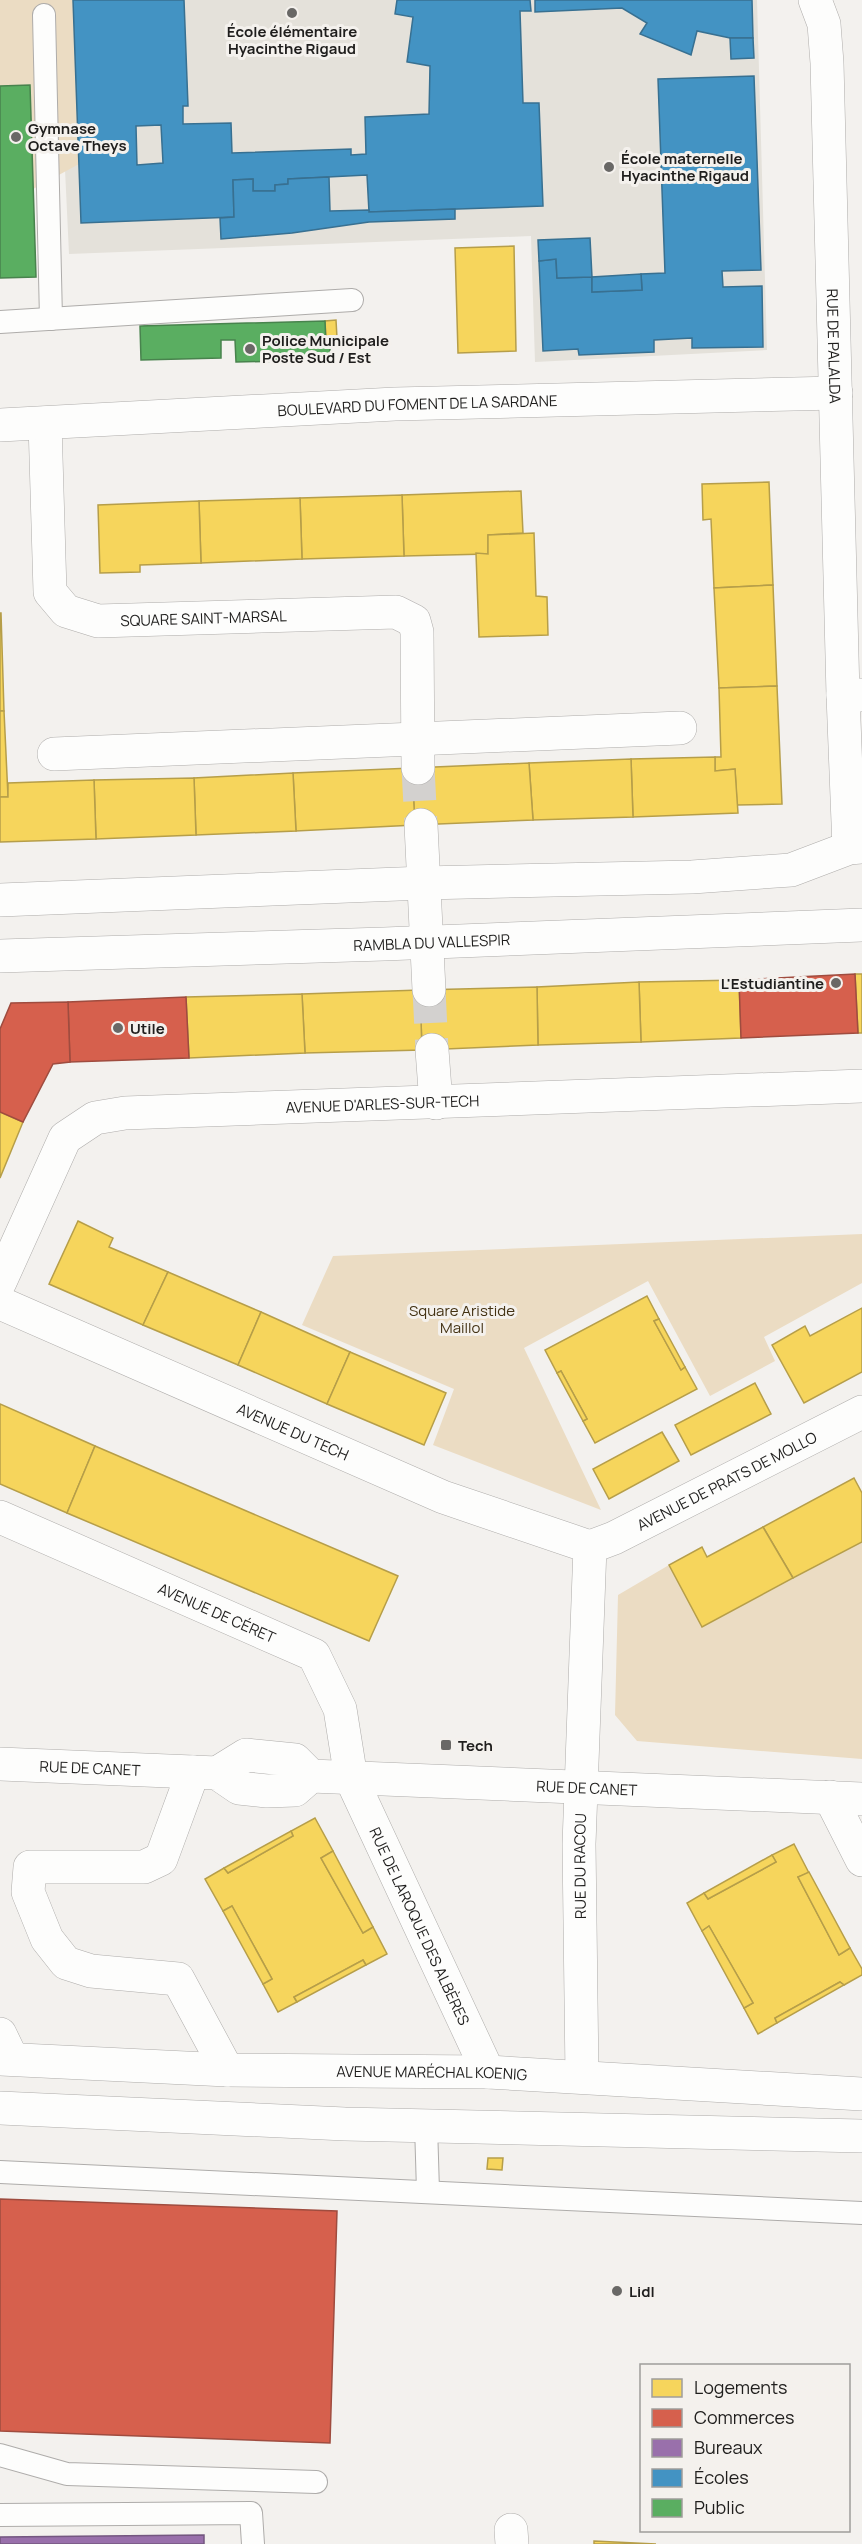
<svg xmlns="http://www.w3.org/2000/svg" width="862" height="2544" font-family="Manrope,sans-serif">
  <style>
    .built { fill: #e4e1da }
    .green { fill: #ebdcc3 }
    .homes { fill: #f6d55c; stroke: #b69e49; stroke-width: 1.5 }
    .shops { fill: #d6604d; stroke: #9f4c3f; stroke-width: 1.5 }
    .offices { fill: #9970ab; stroke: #745780; stroke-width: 1.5 }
    .schools { fill: #4393c3; stroke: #387091; stroke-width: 1.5; fill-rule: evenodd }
    .public { fill: #5aae61; stroke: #48834d; stroke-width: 1.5 }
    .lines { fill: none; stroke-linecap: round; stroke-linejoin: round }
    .street-tunnel { stroke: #d3d1cf; stroke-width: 33; stroke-dasharray: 33 16; stroke-linecap: butt }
    .lane-casing { stroke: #aeacaa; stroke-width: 24 }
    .street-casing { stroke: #aeacaa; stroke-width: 34 }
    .secondary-casing { stroke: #aeacaa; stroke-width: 34 }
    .lane { stroke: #fdfdfc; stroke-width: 22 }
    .street { stroke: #fdfdfc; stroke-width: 33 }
    .secondary { stroke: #fdfdfc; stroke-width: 33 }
    .poi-dot { fill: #696866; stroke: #f4f1ed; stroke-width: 2 }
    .labels { text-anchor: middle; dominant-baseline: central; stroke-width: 6; stroke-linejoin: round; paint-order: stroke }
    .poi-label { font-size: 15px; font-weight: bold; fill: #1f1e1d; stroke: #f4f1ed; text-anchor: start }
    .street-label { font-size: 15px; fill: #1f1e1d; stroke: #f4f1ed }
    .park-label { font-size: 15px; fill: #433213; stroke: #f4f1ed }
  </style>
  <rect width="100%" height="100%" fill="#f3f1ee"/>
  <!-- built -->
  <polygon class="built" points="57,0 757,0 767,350 535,362 531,236 69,254"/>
  <!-- green -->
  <g class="green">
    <polygon points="0,0 73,0 79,164 33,189 30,85 0,86"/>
    <polygon points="862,1234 862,1283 764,1337 775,1361 710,1396 648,1281 524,1348 601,1510 433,1445 454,1389 302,1325 333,1256"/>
    <polygon points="862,1542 862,1759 637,1741 615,1715 618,1595 669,1565 702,1627"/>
  </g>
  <!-- homes -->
  <g class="homes">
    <polygon points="514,246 516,351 458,353 455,248"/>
    <polygon points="336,320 337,338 326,339 325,321"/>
    <polygon points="769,482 773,585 714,588 711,519 703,520 702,484"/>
    <polygon points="521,491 523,533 488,535 488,554 404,556 402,495"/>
    <polygon points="402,495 404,556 302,559 300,498"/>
    <polygon points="300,498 302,559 201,563 199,501"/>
    <polygon points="199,501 201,563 140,565 140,572 100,573 98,505"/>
    <polygon points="534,533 536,596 547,597 548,635 479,637 476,553 488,554 488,535"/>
    <polygon points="773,585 777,686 719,688 714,588"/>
    <polygon points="0,613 1,613 4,711 0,711"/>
    <polygon points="777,686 782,804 737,805 735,769 715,771 715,757 721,757 719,688"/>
    <polygon points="0,711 4,711 8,797 0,797"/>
    <polygon points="715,757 715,771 735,769 738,813 633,817 631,759"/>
    <polygon points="631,759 633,817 533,820 529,763"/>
    <polygon points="529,763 533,820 415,825 412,768"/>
    <polygon points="412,768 415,825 296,831 293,773"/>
    <polygon points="293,773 296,831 196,835 194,778"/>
    <polygon points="194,778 196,835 96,839 94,780"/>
    <polygon points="94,780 96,839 0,842 0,797 8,797 8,783"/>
    <polygon points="855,974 862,974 862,1033 858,1033"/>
    <polygon points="739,980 741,1038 641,1042 639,982"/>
    <polygon points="639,982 641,1042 538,1045 537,987"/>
    <polygon points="537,987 538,1045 422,1050 420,990"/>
    <polygon points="420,990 422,1050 305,1053 302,994"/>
    <polygon points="302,994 305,1053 189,1058 186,997"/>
    <polygon points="0,1112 23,1122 0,1178"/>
    <polygon points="78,1221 113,1238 109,1247 168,1272 143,1325 49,1284"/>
    <polygon points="168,1272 261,1312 238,1365 143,1325"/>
    <polygon points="647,1296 659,1319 654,1321 681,1370 685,1367 697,1389 595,1443 583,1421 587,1419 561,1371 557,1373 545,1350"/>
    <polygon points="862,1308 862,1372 804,1403 772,1345 805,1326 810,1336"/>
    <polygon points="261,1312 350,1352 327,1404 238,1365"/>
    <polygon points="659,1319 685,1367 681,1370 654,1321"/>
    <polygon points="350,1352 446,1393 424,1445 327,1404"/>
    <polygon points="561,1371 587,1419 583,1421 557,1373"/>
    <polygon points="755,1383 771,1414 691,1455 675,1425"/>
    <polygon points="0,1404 95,1446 67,1513 0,1484"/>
    <polygon points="662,1432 679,1461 609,1499 593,1469"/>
    <polygon points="95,1446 398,1576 369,1641 67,1513"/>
    <polygon points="854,1478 862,1493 862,1542 793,1578 763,1527"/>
    <polygon points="763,1527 793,1578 702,1627 669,1565 702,1547 707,1557"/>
    <polygon points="315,1818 333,1851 321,1858 363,1933 373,1927 387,1954 366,1965 363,1960 294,1997 297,2002 278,2012 263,1984 272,1979 232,1906 223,1911 205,1879 224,1868 228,1873 293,1836 291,1831"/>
    <polygon points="291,1831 293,1836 228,1873 224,1868"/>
    <polygon points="794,1844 809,1873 798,1877 839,1955 850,1948 862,1969 862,1975 844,1985 840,1982 775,2018 777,2023 758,2034 744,2008 753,2003 709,1926 702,1931 687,1903 704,1893 708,1899 776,1862 772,1855"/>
    <polygon points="333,1851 373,1927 363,1933 321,1858"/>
    <polygon points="772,1855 776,1862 708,1899 704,1893"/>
    <polygon points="809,1872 850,1948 839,1955 798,1877"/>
    <polygon points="232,1906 272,1979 263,1984 223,1911"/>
    <polygon points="709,1926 753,2003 744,2008 702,1931"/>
    <polygon points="363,1960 366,1965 297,2002 294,1997"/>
    <polygon points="840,1982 844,1985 777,2023 775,2018"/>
    <polygon points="488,2158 503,2158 502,2170 487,2169"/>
    <polygon points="594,2541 656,2544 594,2544"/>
  </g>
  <!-- shops -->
  <g class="shops">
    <polygon points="855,974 858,1033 741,1038 739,980"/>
    <polygon points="186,997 189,1058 70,1062 68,1002"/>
    <polygon points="68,1002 70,1062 53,1064 23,1122 0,1112 0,1029 11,1003"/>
    <polygon points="0,2199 337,2211 330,2443 0,2431"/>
  </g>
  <!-- offices -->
  <polygon class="offices" points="204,2535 204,2544 0,2544 0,2537"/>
  <!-- schools -->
  <g class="schools">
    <path d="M73 0H184L188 106H183V124L231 123 232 153 351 149V155L366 154 365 117 429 114 430 66 407 62 413 17 395 14 397 0H530L531 11H520L523 103H539L543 206 369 212 367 175 288 179V184L275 185V191H253V179L233 180 234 217 81 223ZM161 125 163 163 137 165 136 126Z"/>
    <polygon points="535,0 752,0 753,38 730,38 697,31 691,55 640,34 647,23 622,8 535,12"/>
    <polygon points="730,38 753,38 754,58 731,59"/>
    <polygon points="754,76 761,270 722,271 723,287 762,286 763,347 692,348 692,338 654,340 654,352 579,355 578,349 543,351 539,261 556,259 557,278 592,277 592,292 642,290 641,274 665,273 658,79"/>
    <polygon points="329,177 330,211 369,210 369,212 455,209 455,219 369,222 292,233 221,239 220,218 234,217 233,180 253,179 253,191 275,191 275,185 288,184 288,179"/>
    <polygon points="590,238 592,277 557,278 556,259 539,261 538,240"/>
    <polygon points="641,274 642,290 592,292 592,277"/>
  </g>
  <!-- public -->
  <g class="public">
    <polygon points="30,85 36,277 0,278 0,86"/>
    <polygon points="325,321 326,346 330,346 330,355 285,357 285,361 236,362 235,340 221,340 221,358 141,360 140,326"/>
  </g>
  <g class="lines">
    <!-- street-tunnel -->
    <g class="street-tunnel">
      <polyline points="418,768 421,825"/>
      <polyline points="429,990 432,1050"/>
    </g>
    <defs>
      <g id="lane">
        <polyline points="44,15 51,319"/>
        <polyline points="0,322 352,300"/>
        <polyline points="426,2125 428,2191"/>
        <polyline points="0,2172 862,2213"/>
        <polyline points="0,2455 67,2474 316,2482"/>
        <polyline points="0,2515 251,2513 253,2544"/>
      </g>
      <g id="street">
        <path id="s1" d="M815 0 824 24 827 63 843 695"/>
        <path id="s2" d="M45 423 50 592 66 611 98 621 396 612 414 621 417 632 418 768"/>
        <path id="s3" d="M0 425 395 404 836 393"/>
        <polyline points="54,754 680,728"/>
        <polyline points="421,825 429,990"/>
        <polyline points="849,848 843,695 862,695"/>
        <polyline points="0,900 424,883 692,877 791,870 849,848 862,847"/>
        <path id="s4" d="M0 956 384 944 862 925"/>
        <polyline points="432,1050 436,1103"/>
        <path id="s5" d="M0 1282 65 1138 95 1118 125 1113 862 1086"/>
        <path id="s6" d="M0 1303 443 1497 590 1547"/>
        <path id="s7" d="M0 1517 314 1655 340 1709 351 1778 488 2072"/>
        <path id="s8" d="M590 1547 614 1538 862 1412"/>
        <path id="s9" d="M0 1764 217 1773 239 1788 267 1791 295 1790 311 1776"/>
        <polyline points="193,1772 161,1859 144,1867 30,1867 28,1892 47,1939 66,1963 91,1971 178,1979 227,2070"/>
        <path id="s10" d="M217 1773 246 1755 295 1760 311 1776 862 1799"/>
        <polyline points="830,1797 862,1860"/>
        <polyline points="0,2034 12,2059"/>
        <path id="s11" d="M582 2076 579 1844 590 1547"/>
        <polyline points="511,2530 512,2544"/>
      </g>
      <g id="secondary">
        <path id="s12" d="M0 2059 227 2070 488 2072 862 2094"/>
        <polyline points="0,2108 345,2124 862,2136"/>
      </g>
    </defs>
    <!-- lane casing -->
    <use href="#lane" class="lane-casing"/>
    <!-- street casing -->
    <use href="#street" class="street-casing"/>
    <!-- secondary casing -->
    <use href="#secondary" class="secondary-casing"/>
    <!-- lane -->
    <use href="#lane" class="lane"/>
    <!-- street -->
    <use href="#street" class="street"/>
    <!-- secondary -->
    <use href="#secondary" class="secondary"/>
  </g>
  <!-- markers -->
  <g class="poi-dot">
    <circle cx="292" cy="13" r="6"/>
    <circle cx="16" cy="137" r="6"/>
    <circle cx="609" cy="167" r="6"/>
    <circle cx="250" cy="349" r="6"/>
    <circle cx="836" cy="983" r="6"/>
    <circle cx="118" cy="1028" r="6"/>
    <rect x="440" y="1739" width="12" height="12" rx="3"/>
    <circle cx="617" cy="2291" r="6"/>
  </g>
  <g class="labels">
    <!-- poi labels -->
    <g class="poi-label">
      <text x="292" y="31" text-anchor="middle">École élémentaire<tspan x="292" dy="17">Hyacinthe Rigaud</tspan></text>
      <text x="28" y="128">Gymnase<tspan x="28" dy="17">Octave Theys</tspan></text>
      <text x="621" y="158">École maternelle<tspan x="621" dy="17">Hyacinthe Rigaud</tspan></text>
      <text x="262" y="340">Police Municipale<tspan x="262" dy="17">Poste Sud / Est</tspan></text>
      <text x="824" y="983" text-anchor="end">L'Estudiantine</text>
      <text x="130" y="1028">Utile</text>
      <text x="458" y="1745">Tech</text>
      <text x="629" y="2291">Lidl</text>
    </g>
    <!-- street labels -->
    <g class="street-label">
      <text stroke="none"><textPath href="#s1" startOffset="348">RUE DE PALALDA</textPath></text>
      <text stroke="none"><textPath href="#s3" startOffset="418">BOULEVARD DU FOMENT DE LA SARDANE</textPath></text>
      <text stroke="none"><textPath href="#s2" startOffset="333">SQUARE SAINT-MARSAL</textPath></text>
      <text stroke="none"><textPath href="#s4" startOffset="432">RAMBLA DU VALLESPIR</textPath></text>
      <text stroke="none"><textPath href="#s5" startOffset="482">AVENUE D'ARLES-SUR-TECH</textPath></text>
      <text stroke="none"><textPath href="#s6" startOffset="320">AVENUE DU TECH</textPath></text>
      <text stroke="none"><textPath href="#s8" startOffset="152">AVENUE DE PRATS DE MOLLO</textPath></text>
      <text stroke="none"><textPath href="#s7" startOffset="237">AVENUE DE CÉRET</textPath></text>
      <text stroke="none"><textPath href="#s9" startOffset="90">RUE DE CANET</textPath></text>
      <text stroke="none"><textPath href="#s10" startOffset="382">RUE DE CANET</textPath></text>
      <text stroke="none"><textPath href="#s11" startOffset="210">RUE DU RACOU</textPath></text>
      <text stroke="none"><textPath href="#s7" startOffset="636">RUE DE LAROQUE DES ALBÈRES</textPath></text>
      <text stroke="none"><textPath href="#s12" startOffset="432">AVENUE MARÉCHAL KOENIG</textPath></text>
    </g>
    <!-- park labels -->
    <g class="park-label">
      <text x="462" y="1310">Square Aristide<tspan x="462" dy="17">Maillol</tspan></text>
    </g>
  </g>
  <!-- legend -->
  <rect x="640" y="2364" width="210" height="168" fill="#f4f1ed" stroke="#9f9d9a" stroke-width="1.5"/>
  <rect x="652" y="2379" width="30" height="18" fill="#f6d55c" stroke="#9f9d9a" stroke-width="1.5"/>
  <text x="694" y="2394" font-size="18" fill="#1f1e1d">Logements</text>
  <rect x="652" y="2409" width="30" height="18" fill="#d6604d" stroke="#9f9d9a" stroke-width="1.5"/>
  <text x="694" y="2424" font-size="18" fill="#1f1e1d">Commerces</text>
  <rect x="652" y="2439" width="30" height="18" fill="#9970ab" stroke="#9f9d9a" stroke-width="1.5"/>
  <text x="694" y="2454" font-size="18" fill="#1f1e1d">Bureaux</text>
  <rect x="652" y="2469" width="30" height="18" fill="#4393c3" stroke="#9f9d9a" stroke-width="1.5"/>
  <text x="694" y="2484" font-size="18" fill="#1f1e1d">Écoles</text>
  <rect x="652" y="2499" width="30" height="18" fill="#5aae61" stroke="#9f9d9a" stroke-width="1.5"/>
  <text x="694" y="2514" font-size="18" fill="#1f1e1d">Public</text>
</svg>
